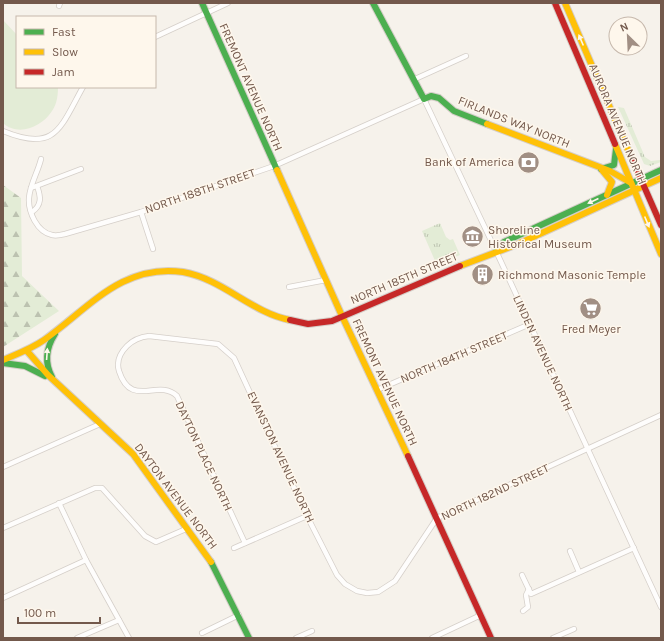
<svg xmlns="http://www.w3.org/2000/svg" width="664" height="641" font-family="Karla,sans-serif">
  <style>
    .grass { fill: url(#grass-tufts) }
    .forest { fill: url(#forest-firs) }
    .garden { fill: #e3ecd6 }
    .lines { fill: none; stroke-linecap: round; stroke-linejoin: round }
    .street-casing { stroke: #d5cfc9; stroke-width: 6 }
    .fast-casing { stroke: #d5cec8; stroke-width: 8 }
    .slow-casing { stroke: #d5cec8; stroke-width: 8 }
    .jam-casing { stroke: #d5cec8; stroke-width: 8 }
    .street { stroke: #fefdfc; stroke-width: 4.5 }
    .fast { stroke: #4caf50; stroke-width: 6 }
    .slow { stroke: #ffc107; stroke-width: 6 }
    .jam { stroke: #c62828; stroke-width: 6 }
    .oneway { fill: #fef7ec }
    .labels { text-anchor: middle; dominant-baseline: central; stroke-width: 3; stroke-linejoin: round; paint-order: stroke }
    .street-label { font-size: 12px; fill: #73594c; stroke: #fef7ec }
    .poi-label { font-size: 12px; fill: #73594c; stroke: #fef7ec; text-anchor: start }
  </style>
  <defs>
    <pattern id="grass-tufts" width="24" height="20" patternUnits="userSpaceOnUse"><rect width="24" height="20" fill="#e3ecd6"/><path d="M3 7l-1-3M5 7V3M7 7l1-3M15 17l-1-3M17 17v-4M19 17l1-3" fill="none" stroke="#bcc2b0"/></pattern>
    <pattern id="forest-firs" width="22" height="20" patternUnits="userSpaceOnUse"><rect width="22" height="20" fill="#e3ecd6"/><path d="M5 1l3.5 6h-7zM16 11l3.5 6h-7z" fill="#bcc2b0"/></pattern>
  </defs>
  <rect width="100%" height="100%" fill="#f6f2eb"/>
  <!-- grass -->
  <g class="grass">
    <polygon points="618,107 624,108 645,157 651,161 660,160 661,162 650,166 644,164"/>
    <polygon points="440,223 446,237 450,240 453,239 460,255 439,264 436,263 422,231"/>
  </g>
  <!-- forest -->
  <polygon class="forest" points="3,185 21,198 22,276 59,311 3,347"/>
  <!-- garden -->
  <path class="garden" d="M3 20 17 35V87H58C58 95 57 104 52 111 42 127 18 137 3 123Z"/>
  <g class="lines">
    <defs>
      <g id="street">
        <polyline points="59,6 60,3"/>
        <polyline points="155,37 228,3"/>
        <polyline points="415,79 466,56"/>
        <path d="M3 131C56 153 60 128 83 87"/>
        <path d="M41 159C38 172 30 184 29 198 28 212 37 232 52 235 56 236 61 235 65 234L141 212 274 166 424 99 496 251 661 607"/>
        <polyline points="31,188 81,169"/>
        <path d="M32 212C42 205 41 197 37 186"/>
        <polyline points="141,212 153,249"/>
        <polyline points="289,287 326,280"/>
        <polyline points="377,390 530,324"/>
        <polyline points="3,467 100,424"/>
        <polyline points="59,503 86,560 129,638"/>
        <polyline points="3,528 95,488 102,488 145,536 156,542 186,529"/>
        <path d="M245 543 177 396C158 378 131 409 119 371 116 361 120 353 127 346 133 340 140 337 149 336L218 344 234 358 307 516 337 575 345 584 357 591 367 593 378 592 395 581 437 518 661 415"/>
        <polyline points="234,548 307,516"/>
        <polyline points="570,551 579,572"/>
        <polyline points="522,575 531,594 634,548"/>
        <polyline points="3,598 86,560"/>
        <polyline points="523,611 528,607 526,595 529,589"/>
        <polyline points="202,633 239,615"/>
        <polyline points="77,638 119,620"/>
        <polyline points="296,638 312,631"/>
        <polyline points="432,638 481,615"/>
        <polyline points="553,638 574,629"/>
      </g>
      <g id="fast">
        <polyline points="202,3 277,170"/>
        <polyline points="373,3 424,99 431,96 439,98 454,111 487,124"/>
        <polyline points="601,169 614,165 616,149"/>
        <polyline points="496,251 504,242 661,170"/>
        <polyline points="3,363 25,366 45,376"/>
        <path d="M52 377C44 362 46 348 55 334"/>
        <polyline points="211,562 249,638"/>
      </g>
      <g id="slow">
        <polyline points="565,3 632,159"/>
        <polyline points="487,124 610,171 631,183"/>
        <polyline points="615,144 661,254"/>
        <polyline points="277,170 342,316 408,456"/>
        <polyline points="602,170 612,182 607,195"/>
        <polyline points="460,266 518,244 661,178"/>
        <polyline points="27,351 48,375 133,454 211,562"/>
        <path d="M3 360C17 354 31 349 44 340 88 309 122 263 183 272 223 279 252 313 290 320"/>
      </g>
      <g id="jam">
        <polyline points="555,3 615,144"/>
        <polyline points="632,159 661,225"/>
        <polyline points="290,320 308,324 332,321 460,266"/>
        <polyline points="408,456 491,638"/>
      </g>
    </defs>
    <!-- street casing -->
    <use href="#street" class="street-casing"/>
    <!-- fast casing -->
    <use href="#fast" class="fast-casing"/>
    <!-- slow casing -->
    <use href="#slow" class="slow-casing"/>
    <!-- jam casing -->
    <use href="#jam" class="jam-casing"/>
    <!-- street -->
    <use href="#street" class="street"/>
    <!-- fast -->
    <use href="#fast" class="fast"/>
    <!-- slow -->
    <use href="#slow" class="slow"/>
    <!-- jam -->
    <use href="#jam" class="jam"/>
  </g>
  <!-- one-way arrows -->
  <defs><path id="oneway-solid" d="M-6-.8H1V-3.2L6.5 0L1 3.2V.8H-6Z"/></defs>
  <g class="oneway">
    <use href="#oneway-solid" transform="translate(581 40) rotate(-113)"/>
    <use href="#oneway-solid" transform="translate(593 201) rotate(155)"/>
    <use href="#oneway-solid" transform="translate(647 222) rotate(67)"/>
    <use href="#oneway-solid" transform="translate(47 354) rotate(-86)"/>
  </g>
  <!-- icons -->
  <defs>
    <symbol id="bank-disc" viewBox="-11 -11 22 22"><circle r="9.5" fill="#a18f84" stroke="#fef7ec"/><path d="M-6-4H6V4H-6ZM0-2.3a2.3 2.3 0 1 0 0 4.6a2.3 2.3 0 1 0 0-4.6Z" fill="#fff"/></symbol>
    <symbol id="museum-disc" viewBox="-11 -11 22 22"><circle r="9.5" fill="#a18f84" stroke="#fef7ec"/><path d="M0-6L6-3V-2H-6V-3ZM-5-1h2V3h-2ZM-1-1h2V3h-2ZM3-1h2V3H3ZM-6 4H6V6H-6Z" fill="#fff"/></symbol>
    <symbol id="building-disc" viewBox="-11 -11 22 22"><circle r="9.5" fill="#a18f84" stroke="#fef7ec"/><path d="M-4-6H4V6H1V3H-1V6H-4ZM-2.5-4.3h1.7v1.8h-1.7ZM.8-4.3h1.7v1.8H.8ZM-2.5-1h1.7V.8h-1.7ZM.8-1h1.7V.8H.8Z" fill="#fff"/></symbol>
    <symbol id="supermarket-disc" viewBox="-11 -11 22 22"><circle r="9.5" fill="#a18f84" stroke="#fef7ec"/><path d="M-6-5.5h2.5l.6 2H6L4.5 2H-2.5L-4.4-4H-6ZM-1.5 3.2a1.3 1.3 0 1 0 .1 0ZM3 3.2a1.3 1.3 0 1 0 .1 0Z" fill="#fff"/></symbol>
  </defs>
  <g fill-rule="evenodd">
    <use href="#bank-disc" x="516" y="150" width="25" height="25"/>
    <use href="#museum-disc" x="460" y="224" width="25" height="25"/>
    <use href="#building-disc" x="470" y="262" width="25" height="25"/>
    <use href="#supermarket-disc" x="578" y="296" width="25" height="25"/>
  </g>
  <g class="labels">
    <!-- street labels -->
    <g class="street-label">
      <text transform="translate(251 87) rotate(66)">FREMONT AVENUE NORTH</text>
      <text transform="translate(514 122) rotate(22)">FIRLANDS WAY NORTH</text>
      <text transform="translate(618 124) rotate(67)">AURORA AVENUE NORTH</text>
      <text transform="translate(200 191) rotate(-19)">NORTH 188TH STREET</text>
      <text transform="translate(404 278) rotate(-23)">NORTH 185TH STREET</text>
      <text transform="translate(543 353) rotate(65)">LINDEN AVENUE NORTH</text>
      <text transform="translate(454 357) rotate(-23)">NORTH 184TH STREET</text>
      <text transform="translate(385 382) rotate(65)">FREMONT AVENUE NORTH</text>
      <text transform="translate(204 456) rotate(65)">DAYTON PLACE NORTH</text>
      <text transform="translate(281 457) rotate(65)">EVANSTON AVENUE NORTH</text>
      <text transform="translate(495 492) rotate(-25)">NORTH 182ND STREET</text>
      <text transform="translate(176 496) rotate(53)">DAYTON AVENUE NORTH</text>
    </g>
    <!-- poi labels -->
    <g class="poi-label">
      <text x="514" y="162" text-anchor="end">Bank of America</text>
      <text x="488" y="230">Shoreline<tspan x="488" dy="14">Historical Museum</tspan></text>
      <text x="498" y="275">Richmond Masonic Temple</text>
      <text x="591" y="329" text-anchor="middle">Fred Meyer</text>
    </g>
  </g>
  <!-- border -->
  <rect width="664" height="641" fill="none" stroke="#73594c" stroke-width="8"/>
  <!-- legend -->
  <rect x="16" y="16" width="140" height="72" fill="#fef7ec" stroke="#c6b8ac"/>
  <rect x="24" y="29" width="20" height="6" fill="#4caf50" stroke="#c6b8ac"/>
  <text x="52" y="36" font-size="12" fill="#73594c">Fast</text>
  <rect x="24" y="49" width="20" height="6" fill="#ffc107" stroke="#c6b8ac"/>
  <text x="52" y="56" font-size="12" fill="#73594c">Slow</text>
  <rect x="24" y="69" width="20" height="6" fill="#c62828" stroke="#c6b8ac"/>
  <text x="52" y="76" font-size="12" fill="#73594c">Jam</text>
  <!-- north arrow -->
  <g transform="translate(628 36) rotate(336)"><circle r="19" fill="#fef7ec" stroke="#c6b8ac"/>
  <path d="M0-3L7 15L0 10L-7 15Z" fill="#a18f84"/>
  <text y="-6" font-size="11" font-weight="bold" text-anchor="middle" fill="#73594c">N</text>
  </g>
  <!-- scale -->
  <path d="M18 617v6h82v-6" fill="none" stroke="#73594c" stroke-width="2"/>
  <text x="24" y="617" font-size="12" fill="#73594c" stroke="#fef7ec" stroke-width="3" paint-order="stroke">100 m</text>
</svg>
